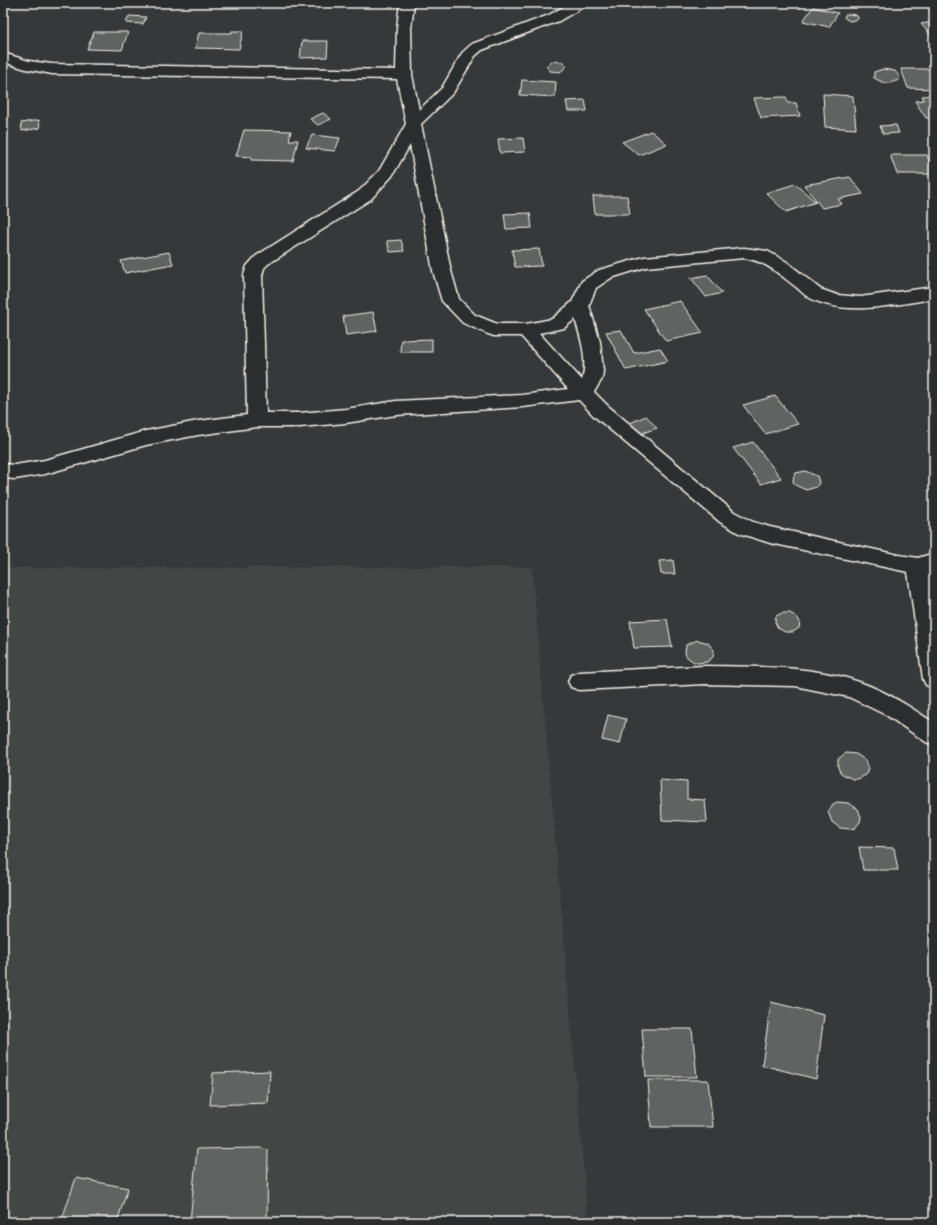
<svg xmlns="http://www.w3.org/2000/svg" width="937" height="1225" font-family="'Gochi Hand',sans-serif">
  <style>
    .built { fill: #434645 }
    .building { fill: #616362; stroke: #f4f1e8 }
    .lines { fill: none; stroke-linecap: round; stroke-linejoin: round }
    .street-casing { stroke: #f4f1e8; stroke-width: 3 }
    .street { fill: #2a2d2e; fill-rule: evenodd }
  </style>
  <rect width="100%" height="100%" fill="#363939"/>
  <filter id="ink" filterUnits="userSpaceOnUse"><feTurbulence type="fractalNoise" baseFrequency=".025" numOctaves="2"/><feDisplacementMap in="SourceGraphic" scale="8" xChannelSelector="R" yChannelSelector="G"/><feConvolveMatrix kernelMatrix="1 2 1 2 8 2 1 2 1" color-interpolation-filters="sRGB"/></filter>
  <g filter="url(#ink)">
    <!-- built -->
    <polygon class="built" points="532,567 588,1222 3,1222 3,568"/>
    <!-- building -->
    <g class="building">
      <polygon points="813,7 838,13 829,27 803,21"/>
      <polygon points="848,14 856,15 858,17 858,19 850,21 846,19 844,17 845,15"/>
      <polygon points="129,16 146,17 143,24 126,23"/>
      <polygon points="934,22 934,36 932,36 921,24"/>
      <polygon points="232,31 243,31 239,49 195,48 199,33 232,33"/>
      <polygon points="94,32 128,32 122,50 87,49"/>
      <polygon points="302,41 328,41 327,57 300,58"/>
      <polygon points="552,61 563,62 566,65 566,67 560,72 550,71 546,66"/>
      <polygon points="883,69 895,71 900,77 899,80 890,83 884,83 874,78 874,72"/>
      <polygon points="901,69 931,69 934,77 929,76 934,89 908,88"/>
      <polygon points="522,80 556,82 555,97 520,95"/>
      <polygon points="823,94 853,96 856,129 825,127"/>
      <polygon points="934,95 934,118 926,118 915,101 924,100 922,96"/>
      <polygon points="786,97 788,103 796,103 800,116 761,118 754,98"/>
      <polygon points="585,100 587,111 568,111 566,101"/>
      <polygon points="323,113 331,119 318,125 310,119"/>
      <polygon points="39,120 40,128 22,131 21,123"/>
      <polygon points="896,125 899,133 883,134 880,126"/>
      <polygon points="244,130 291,131 289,140 298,140 293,161 251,160 252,157 236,156"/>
      <polygon points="651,131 667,144 639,155 622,142"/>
      <polygon points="312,135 340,138 335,151 306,148"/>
      <polygon points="523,138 525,152 500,153 498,139"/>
      <polygon points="890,155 927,155 934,174 897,174"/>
      <polygon points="850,177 863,194 838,199 842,204 822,208 804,185"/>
      <polygon points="795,184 816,202 786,212 766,193"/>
      <polygon points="593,196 627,196 630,214 595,214"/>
      <polygon points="530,213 532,228 506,229 504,214"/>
      <polygon points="401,240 404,251 390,252 387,241"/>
      <polygon points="539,249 542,266 515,267 512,250"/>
      <polygon points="169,252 173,264 125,273 121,261"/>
      <polygon points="707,275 722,293 706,297 691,278"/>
      <polygon points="680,301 703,333 666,341 644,309"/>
      <polygon points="373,312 377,331 346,335 343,316"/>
      <polygon points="621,330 634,353 660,348 668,361 626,370 606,332"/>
      <polygon points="432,339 432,352 400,352 401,340"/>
      <polygon points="775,396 798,424 765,434 743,405"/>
      <polygon points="646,416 657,428 640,434 630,423"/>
      <polygon points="753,442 781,478 761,484 733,448"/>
      <polygon points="805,471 817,476 819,482 817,487 806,490 795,485 793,481 794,475 796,473"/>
      <polygon points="673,560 675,574 661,574 659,561"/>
      <polygon points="782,613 790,613 797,617 800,622 799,628 793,632 785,632 778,628 775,622 776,616"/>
      <polygon points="667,619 672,647 634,648 630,621"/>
      <polygon points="698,640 708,643 714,650 713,657 707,662 698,663 694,662 687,657 685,653 686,645 690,643"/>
      <polygon points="608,715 626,719 620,744 602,740"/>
      <polygon points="846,753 856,754 865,760 868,768 866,775 858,779 853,779 844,775 840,772 838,767 838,759"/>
      <polygon points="660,780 687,782 687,799 705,800 707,822 662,820"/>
      <polygon points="837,802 848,803 858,809 861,817 860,822 855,828 850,829 840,828 832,822 828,812 833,804"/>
      <polygon points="859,847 894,848 898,870 863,870"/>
      <polygon points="771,1002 824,1015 816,1079 762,1065"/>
      <polygon points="642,1029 692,1029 697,1077 646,1077"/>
      <polygon points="270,1071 268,1103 210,1105 213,1073"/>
      <polygon points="648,1080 708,1080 713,1127 651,1127"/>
      <polygon points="260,1148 268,1150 267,1222 190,1222 197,1149"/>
      <polygon points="76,1178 128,1188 117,1222 61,1222"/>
    </g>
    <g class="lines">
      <defs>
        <g id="street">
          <path d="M400 3H414L411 28 412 75 419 110 442 88 462 53 472 44 549 15 570 3H587L585 6 559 21 482 50 475 56 453 93 421 124 451 271 459 299 475 315 497 324H526L552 319 572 302 582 281 599 270 644 257 744 248 767 251 787 262 820 289 837 295 860 297 934 287V299C894 304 846 318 808 297 804 295 800 290 796 287 779 274 766 261 744 258L646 267 611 278 596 288 589 305 600 342 603 371 602 379 594 392 608 406 734 512 753 522 770 527 899 555 918 558 934 553V569L929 570 934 602V688L926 685 923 679 908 572 770 543 739 533 720 522 594 416 579 400 522 407 396 415 346 423 299 427H257L198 435 146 445 45 474 15 479 3 478V464L15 465 45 460 146 431 198 421 247 415 244 275 247 266 256 256 359 191 379 171 406 124 397 79 52 74 26 69 3 62V53L29 61 52 64 396 70 397 28ZM410 145 433 271 442 301 463 323 488 334 494 336H521L568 389 522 395 396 401 346 409 299 413H266L262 275 264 268 268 264 371 199 392 176ZM575 319C581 338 588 360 582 380L539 333 564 328Z"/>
          <path d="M705 666C756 667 811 665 859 682 886 691 910 707 934 723V745L926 742 886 715 849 697 795 686 705 684 579 690 571 687 568 681 571 675 579 672Z"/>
        </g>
      </defs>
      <!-- street casing -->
      <use href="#street" class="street-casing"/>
      <!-- street -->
      <use href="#street" class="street"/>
    </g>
  </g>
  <!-- margin -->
  <rect width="937" height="1225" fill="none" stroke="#2a2d2e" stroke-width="16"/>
  <rect x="8" y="8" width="921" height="1209" fill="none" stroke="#f4f1e8" stroke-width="1.5" filter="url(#ink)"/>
</svg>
